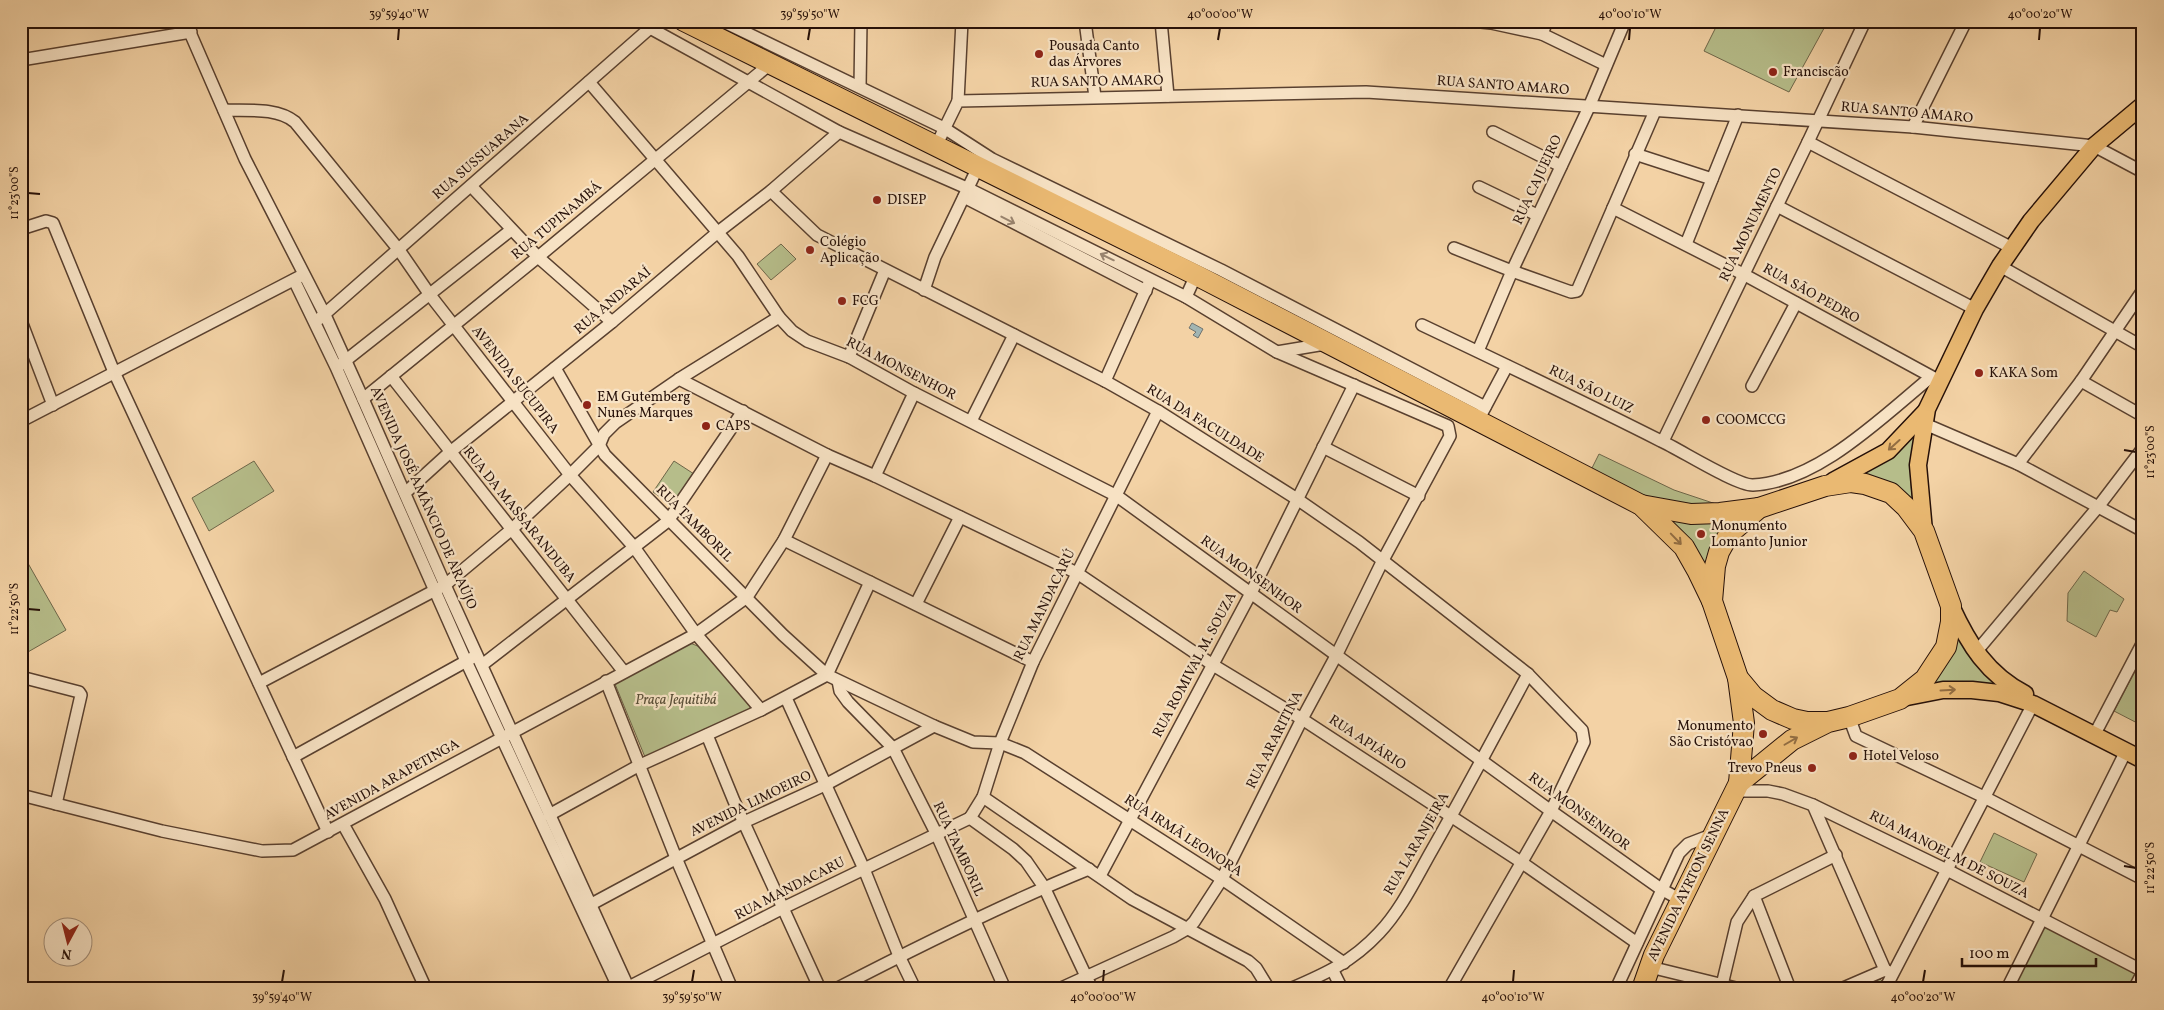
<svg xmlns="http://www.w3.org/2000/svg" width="2164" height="1010" font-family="Vollkorn,serif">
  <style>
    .green { fill: #b6bd8a; stroke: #6e6649 }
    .water { fill: #a1b5b3; stroke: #70736f }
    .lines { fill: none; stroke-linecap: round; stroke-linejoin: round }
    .street-casing { stroke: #59402f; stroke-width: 14 }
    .primary-casing { stroke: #261008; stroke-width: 19 }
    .highway-casing { stroke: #261008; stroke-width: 22 }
    .street { stroke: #f7e2c4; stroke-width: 11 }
    .primary { stroke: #eab972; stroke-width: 16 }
    .highway { stroke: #eab972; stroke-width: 20 }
    .oneway { stroke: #99846f }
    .oneway2 { stroke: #926d42 }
    .ticks { fill: none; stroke: #261008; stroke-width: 2 }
    .poi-dot { fill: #8f2418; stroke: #f7e2c4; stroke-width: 2 }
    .labels { text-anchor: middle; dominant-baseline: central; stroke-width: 4.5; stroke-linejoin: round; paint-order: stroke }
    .poi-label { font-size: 14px; fill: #261008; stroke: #f7e2c4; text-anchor: start }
    .street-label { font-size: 14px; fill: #261008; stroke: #f7e2c4 }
    .park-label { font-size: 14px; font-style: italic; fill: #584d36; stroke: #f7e2c4 }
    .neatline { fill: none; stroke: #261008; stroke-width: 2 }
    .ticks-label { font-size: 12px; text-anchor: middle; fill: #261008 }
  </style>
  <rect width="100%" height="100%" fill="#f3d2a5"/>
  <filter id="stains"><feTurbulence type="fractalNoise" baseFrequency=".004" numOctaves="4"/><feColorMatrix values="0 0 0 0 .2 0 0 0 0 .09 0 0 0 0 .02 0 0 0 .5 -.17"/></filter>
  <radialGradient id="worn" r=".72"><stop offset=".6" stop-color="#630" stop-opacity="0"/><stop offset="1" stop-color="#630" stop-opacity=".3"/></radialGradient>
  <!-- green -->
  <g class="green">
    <polygon points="1719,21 1828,21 1789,92 1704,51"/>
    <polygon points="781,244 796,259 771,280 757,264"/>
    <path d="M1918 429C1912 460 1907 478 1915 510L1847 478Z"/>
    <polygon points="1599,454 1674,490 1722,506 1699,506 1647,498 1591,470"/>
    <polygon points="254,461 274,491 209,531 192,498"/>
    <polygon points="674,461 694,474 673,506 653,492"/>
    <polygon points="1662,516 1736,519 1708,574"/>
    <polygon points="21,551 66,630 21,656"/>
    <polygon points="2084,571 2124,599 2117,612 2110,610 2096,637 2067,621 2068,593"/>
    <polygon points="1954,625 1969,654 1981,671 2001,688 1922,688"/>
    <polygon points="690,643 700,647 750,705 750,709 645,757 615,684"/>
    <polygon points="2143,656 2143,726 2114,711"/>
    <polygon points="1994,833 2037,854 2024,882 1980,862"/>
    <polygon points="2042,925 2137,972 2129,989 2011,989"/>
    <polygon points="1880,979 1883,982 1879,989 1854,989"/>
  </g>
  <!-- water -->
  <polygon class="water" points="1192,323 1203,329 1198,338 1193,335 1196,332 1189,328"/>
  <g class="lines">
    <defs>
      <g id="street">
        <polyline points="185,21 245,159 325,315 363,399 445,585 629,989"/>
        <polyline points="722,21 944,128 992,159 1221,270 1485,407"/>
        <polyline points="1085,21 1095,97"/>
        <polyline points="1161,21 1168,96"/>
        <polyline points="1471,21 1491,23 1542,34 1606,65"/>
        <polyline points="650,28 839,132 969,189 1186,297 1277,352 1448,426 1450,436 1382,562 1337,654 1302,719 1222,879 1194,922 1187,929 1173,937 1059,989"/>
        <polyline points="1542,34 1547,21"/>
        <polyline points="21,60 191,32"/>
        <polyline points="589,82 738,256 779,317 792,331 807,341 849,357 914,393 1117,496 1551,811 1661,889 1681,900"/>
        <polyline points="860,87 861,21"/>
        <polyline points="958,101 962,21"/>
        <path d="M224 110C246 111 277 107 295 122L399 250 430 295 570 475 634 547 696 634 761 710"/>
        <polyline points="1913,127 1966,21"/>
        <polyline points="1493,132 1561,166"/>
        <polyline points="1808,142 2012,248"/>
        <polyline points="936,146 958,101 1366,92 1913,127 2094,146 2143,172"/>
        <polyline points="1635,154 1712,179"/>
        <polyline points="471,186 538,257 612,322"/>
        <polyline points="1479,187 1537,215"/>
        <polyline points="771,191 817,235 1105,381 1158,411 1297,499 1359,542 1528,674 1582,730 1584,742 1551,811 1449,989"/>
        <polyline points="964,197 1146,291"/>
        <polyline points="1777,206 1975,309"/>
        <polyline points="1613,208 1743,274 1936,379"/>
        <polyline points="21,229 46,221 53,223 114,372 328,832"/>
        <polyline points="1686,244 1738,115"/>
        <polyline points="1454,248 1512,271 1571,292 1577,291 1655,111"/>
        <polyline points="2000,266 2143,347"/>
        <polyline points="294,280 336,367 466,661 619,989"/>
        <polyline points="924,290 935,257 978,167"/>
        <polyline points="1186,297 1196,275"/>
        <polyline points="319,319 658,21"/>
        <polyline points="21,321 53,405"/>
        <path d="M1422 325C1502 363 1582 401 1661 441 1679 449 1737 486 1753 485 1818 482 1883 416 1931 377"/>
        <polyline points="1478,351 1512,271 1589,107 1625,21"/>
        <polyline points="1277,352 1325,344"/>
        <polyline points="849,357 885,270"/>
        <polyline points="340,365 511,230"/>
        <polyline points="555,368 605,455 783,635 827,675 934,726 973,742 1000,743 1025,753 1222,879 1344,963"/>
        <polyline points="391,376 624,672"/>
        <polyline points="679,379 827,455 875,476 1077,573 1213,665 1302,719 1521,862 1637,943"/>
        <polyline points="1105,381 1148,285"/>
        <polyline points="2081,381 2143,416"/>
        <polyline points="1752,386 1796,303"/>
        <polyline points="363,399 538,257 770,64"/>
        <polyline points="1482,413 1507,366"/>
        <polyline points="21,421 299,277"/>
        <polyline points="971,421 1014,335"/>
        <polyline points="1918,421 2018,464 2143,531"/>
        <polyline points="1663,441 1808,142 1865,21"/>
        <polyline points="1323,447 1419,496"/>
        <polyline points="2018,464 2081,381 2143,290"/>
        <polyline points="875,476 914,393"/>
        <polyline points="405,493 449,453 612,322 718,232 771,191 839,132"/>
        <polyline points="784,540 1033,662"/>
        <polyline points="916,604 960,517"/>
        <polyline points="1976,652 2098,507 2143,448"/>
        <polyline points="482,665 668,521 743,411"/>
        <polyline points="21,677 79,692 81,695 56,804"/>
        <polyline points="606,681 676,858 732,989"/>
        <polyline points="838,681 840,691 848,702 893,748 936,833 1005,989"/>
        <polyline points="259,683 445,585 512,529 570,475 599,446 604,434 615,423 679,379 779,317"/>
        <polyline points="786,698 864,869 899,956 915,989"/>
        <polyline points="1849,717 1856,736 1984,797 2143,879"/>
        <polyline points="2098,728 2143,642"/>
        <polyline points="707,735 734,801 820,989"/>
        <polyline points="293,757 472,658"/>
        <polyline points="1734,791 1768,791 1783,794 1813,805 1947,870 2143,971"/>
        <polyline points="21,795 162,831 262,851 293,850 696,634 747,597 784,540 827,455"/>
        <polyline points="983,797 1132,899 1248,961 1256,968 1269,989"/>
        <polyline points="1813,805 1885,970"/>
        <polyline points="549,815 638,766 761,710 827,675 870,582"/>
        <polyline points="970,818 983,797 1000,743 1033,662 1158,411"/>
        <polyline points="970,818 1013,849 1026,861 1044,887 1092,989"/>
        <polyline points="343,824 385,899 426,989"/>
        <polyline points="1100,876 1251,593 1354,385"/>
        <polyline points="586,907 744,822 825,785 934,726"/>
        <polyline points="1650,967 1740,989"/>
        <polyline points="1333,971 1342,989"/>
        <polyline points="1722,985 1737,922 1754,896"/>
        <polyline points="625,989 783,908 970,818"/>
        <path d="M836 989C919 946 1003 904 1089 869"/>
        <path d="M1290 989C1325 974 1352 962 1379 933 1401 910 1416 878 1432 850 1465 792 1496 733 1528 674"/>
        <polyline points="1616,989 1679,853 1688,844 1714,834"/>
        <polyline points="1790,989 1754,896 1836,855"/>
        <polyline points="1841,989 1885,970 1891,973"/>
        <polyline points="1885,989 2033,704"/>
        <polyline points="2007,989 2126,751"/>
        <polyline points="2134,989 2143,972"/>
      </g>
      <g id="primary">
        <polyline points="1833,481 1888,451 1926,411"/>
        <polyline points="1924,531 1918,465 1927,409 1975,309 2000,266 2031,221 2094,146 2143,105"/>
        <path d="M1951 606C1969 645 1987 674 2025 694"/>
        <polyline points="1902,698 1943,690 1972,690 1999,693 2033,704 2143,760"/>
      </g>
      <g id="highway">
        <polyline points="684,21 1196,275 1641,505 1684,547 1697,570 1712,601"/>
        <polyline points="1641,505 1691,514 1720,513 1759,508"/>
        <polyline points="1738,678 1744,723 1739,783"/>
        <polyline points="1642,989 1654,955 1739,783 1792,740 1828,722 1849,717 1900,699 1925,679 1946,647 1951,622 1951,606 1924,531 1906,507 1891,493 1865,484 1851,482 1825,486 1759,508 1729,534 1719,552 1715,566 1712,601 1738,678 1753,696 1772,710 1793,719 1807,722 1828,722"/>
      </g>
    </defs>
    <!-- street casing -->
    <use href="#street" class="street-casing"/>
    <!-- primary casing -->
    <use href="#primary" class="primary-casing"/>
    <!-- highway casing -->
    <use href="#highway" class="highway-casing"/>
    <!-- street -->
    <use href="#street" class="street"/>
    <!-- primary -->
    <use href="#primary" class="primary"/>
    <!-- highway -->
    <use href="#highway" class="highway"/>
  </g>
  <!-- one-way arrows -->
  <defs><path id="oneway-shaft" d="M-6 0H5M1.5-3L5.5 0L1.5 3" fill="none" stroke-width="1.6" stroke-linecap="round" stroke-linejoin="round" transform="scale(1.25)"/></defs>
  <g class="oneway">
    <use href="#oneway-shaft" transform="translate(1008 220) rotate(27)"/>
    <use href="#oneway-shaft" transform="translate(1107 257) rotate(-154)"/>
  </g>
  <g class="oneway2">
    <use href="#oneway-shaft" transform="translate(1894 445) rotate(138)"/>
    <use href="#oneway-shaft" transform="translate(1676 539) rotate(46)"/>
    <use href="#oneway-shaft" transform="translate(1948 690) rotate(-3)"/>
    <use href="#oneway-shaft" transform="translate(1791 741) rotate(-30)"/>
  </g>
  <!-- ticks -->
  <path class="ticks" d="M398 40 399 28M808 40 810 28M1218 40 1220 28M1629 40 1630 28M2039 40 2040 28M28 193 40 194M2124 450 2136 452M28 609 40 610M2124 866 2136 868M282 982 284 970M692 982 694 970M1103 982 1104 970M1513 982 1514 970M1923 982 1925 970"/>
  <!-- markers -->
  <g class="poi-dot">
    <circle cx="1039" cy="54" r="5"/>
    <circle cx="1773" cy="72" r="5"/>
    <circle cx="877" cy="200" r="5"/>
    <circle cx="810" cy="250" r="5"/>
    <circle cx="842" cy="301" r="5"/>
    <circle cx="1979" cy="373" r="5"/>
    <circle cx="587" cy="405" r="5"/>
    <circle cx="1706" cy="420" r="5"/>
    <circle cx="706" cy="426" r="5"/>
    <circle cx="1701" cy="534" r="5"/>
    <circle cx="1763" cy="734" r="5"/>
    <circle cx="1853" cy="756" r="5"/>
    <circle cx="1812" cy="768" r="5"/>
  </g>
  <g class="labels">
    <!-- poi labels -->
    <g class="poi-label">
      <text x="1049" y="46">Pousada Canto<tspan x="1049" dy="16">das Árvores</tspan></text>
      <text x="1783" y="72">Franciscão</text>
      <text x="887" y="200">DISEP</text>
      <text x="820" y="242">Colégio<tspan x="820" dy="16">Aplicação</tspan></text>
      <text x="852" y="301">FCG</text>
      <text x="1989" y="373">KAKA Som</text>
      <text x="597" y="397">EM Gutemberg<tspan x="597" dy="16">Nunes Marques</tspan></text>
      <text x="1716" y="420">COOMCCG</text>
      <text x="716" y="426">CAPS</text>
      <text x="1711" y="526">Monumento<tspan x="1711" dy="16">Lomanto Junior</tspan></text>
      <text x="1753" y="726" text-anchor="end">Monumento<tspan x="1753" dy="16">São Cristóvao</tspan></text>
      <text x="1863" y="756">Hotel Veloso</text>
      <text x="1802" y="768" text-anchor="end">Trevo Pneus</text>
    </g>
    <!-- street labels -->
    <g class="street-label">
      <text transform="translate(1097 82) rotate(-1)">RUA SANTO AMARO</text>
      <text transform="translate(1503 86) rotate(4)">RUA SANTO AMARO</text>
      <text transform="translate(1907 113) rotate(5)">RUA SANTO AMARO</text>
      <text transform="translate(481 157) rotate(-41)">RUA SUSSUARANA</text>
      <text transform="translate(1538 180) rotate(-65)">RUA CAJUEIRO</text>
      <text transform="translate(557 221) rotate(-40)">RUA TUPINAMBÁ</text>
      <text transform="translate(1751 225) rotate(-64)">RUA MONUMENTO</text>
      <text transform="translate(1811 294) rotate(29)">RUA SÃO PEDRO</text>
      <text transform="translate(613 301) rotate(-40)">RUA ANDARAÍ</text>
      <text transform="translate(901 369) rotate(27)">RUA MONSENHOR</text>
      <text transform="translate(515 380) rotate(52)">AVENIDA SUCUPIRA</text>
      <text transform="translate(1591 390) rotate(26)">RUA SÃO LUIZ</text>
      <text transform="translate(1205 424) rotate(32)">RUA DA FACULDADE</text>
      <text transform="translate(423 498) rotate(66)">AVENIDA JOSÉ AMÂNCIO DE ARAÚJO</text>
      <text transform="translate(519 515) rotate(51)">RUA DA MASSARANDUBA</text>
      <text transform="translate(694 524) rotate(45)">RUA TAMBORIL</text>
      <text transform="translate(1251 575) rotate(36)">RUA MONSENHOR</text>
      <text transform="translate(1045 605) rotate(-64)">RUA MANDACARÚ</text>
      <text transform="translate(1195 665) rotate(-62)">RUA ROMIVAL M. SOUZA</text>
      <text transform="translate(1275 740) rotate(-63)">RUA ARARITINA</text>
      <text transform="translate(1367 743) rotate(33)">RUA APIÁRIO</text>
      <text transform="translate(392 780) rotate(-29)">AVENIDA ARAPETINGA</text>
      <text transform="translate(751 804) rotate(-26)">AVENIDA LIMOEIRO</text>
      <text transform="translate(1579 812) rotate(36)">RUA MONSENHOR</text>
      <text transform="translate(1183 836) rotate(33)">RUA IRMÃ LEONORA</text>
      <text transform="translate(1417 844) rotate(-60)">RUA LARANJEIRA</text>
      <text transform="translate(958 849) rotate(65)">RUA TAMBORIL</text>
      <text transform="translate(1949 855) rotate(27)">RUA MANOEL M DE SOUZA</text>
      <text transform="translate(1689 885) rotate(-64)">AVENIDA AYRTON SENNA</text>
      <text transform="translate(790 889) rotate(-27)">RUA MANDACARU</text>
    </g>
    <!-- park labels -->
    <g class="park-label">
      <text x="676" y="700">Praça Jequitibá</text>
    </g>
  </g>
  <!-- margin -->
  <rect width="2164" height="1010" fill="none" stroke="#f3d2a5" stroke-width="55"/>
  <!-- north arrow -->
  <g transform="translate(68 942) rotate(187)"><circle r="24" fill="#f7e2c4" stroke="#a38e79"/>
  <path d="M0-4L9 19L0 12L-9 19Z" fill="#8f2418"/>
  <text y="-8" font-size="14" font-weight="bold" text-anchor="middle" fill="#261008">N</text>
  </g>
  <!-- scale -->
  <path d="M1962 958v8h134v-8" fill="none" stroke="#261008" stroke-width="2.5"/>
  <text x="1969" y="958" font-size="15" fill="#261008" stroke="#f7e2c4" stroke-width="4" paint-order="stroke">100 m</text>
  <rect x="28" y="28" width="2108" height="954" class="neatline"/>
  <g class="ticks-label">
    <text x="399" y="18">39°59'40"W</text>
    <text x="810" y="18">39°59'50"W</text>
    <text x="1220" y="18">40°00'00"W</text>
    <text x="1630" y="18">40°00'10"W</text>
    <text x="2040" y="18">40°00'20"W</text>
    <text transform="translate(14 193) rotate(-90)" y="4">11°23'00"S</text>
    <text transform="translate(2150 452) rotate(-90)" y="4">11°23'00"S</text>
    <text transform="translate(14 609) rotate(-90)" y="4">11°22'50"S</text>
    <text transform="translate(2150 868) rotate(-90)" y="4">11°22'50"S</text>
    <text x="282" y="1001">39°59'40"W</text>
    <text x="692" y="1001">39°59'50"W</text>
    <text x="1103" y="1001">40°00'00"W</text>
    <text x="1513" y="1001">40°00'10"W</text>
    <text x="1923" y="1001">40°00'20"W</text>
  </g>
  <rect width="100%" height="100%" filter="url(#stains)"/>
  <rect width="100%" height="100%" fill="url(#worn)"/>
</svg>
